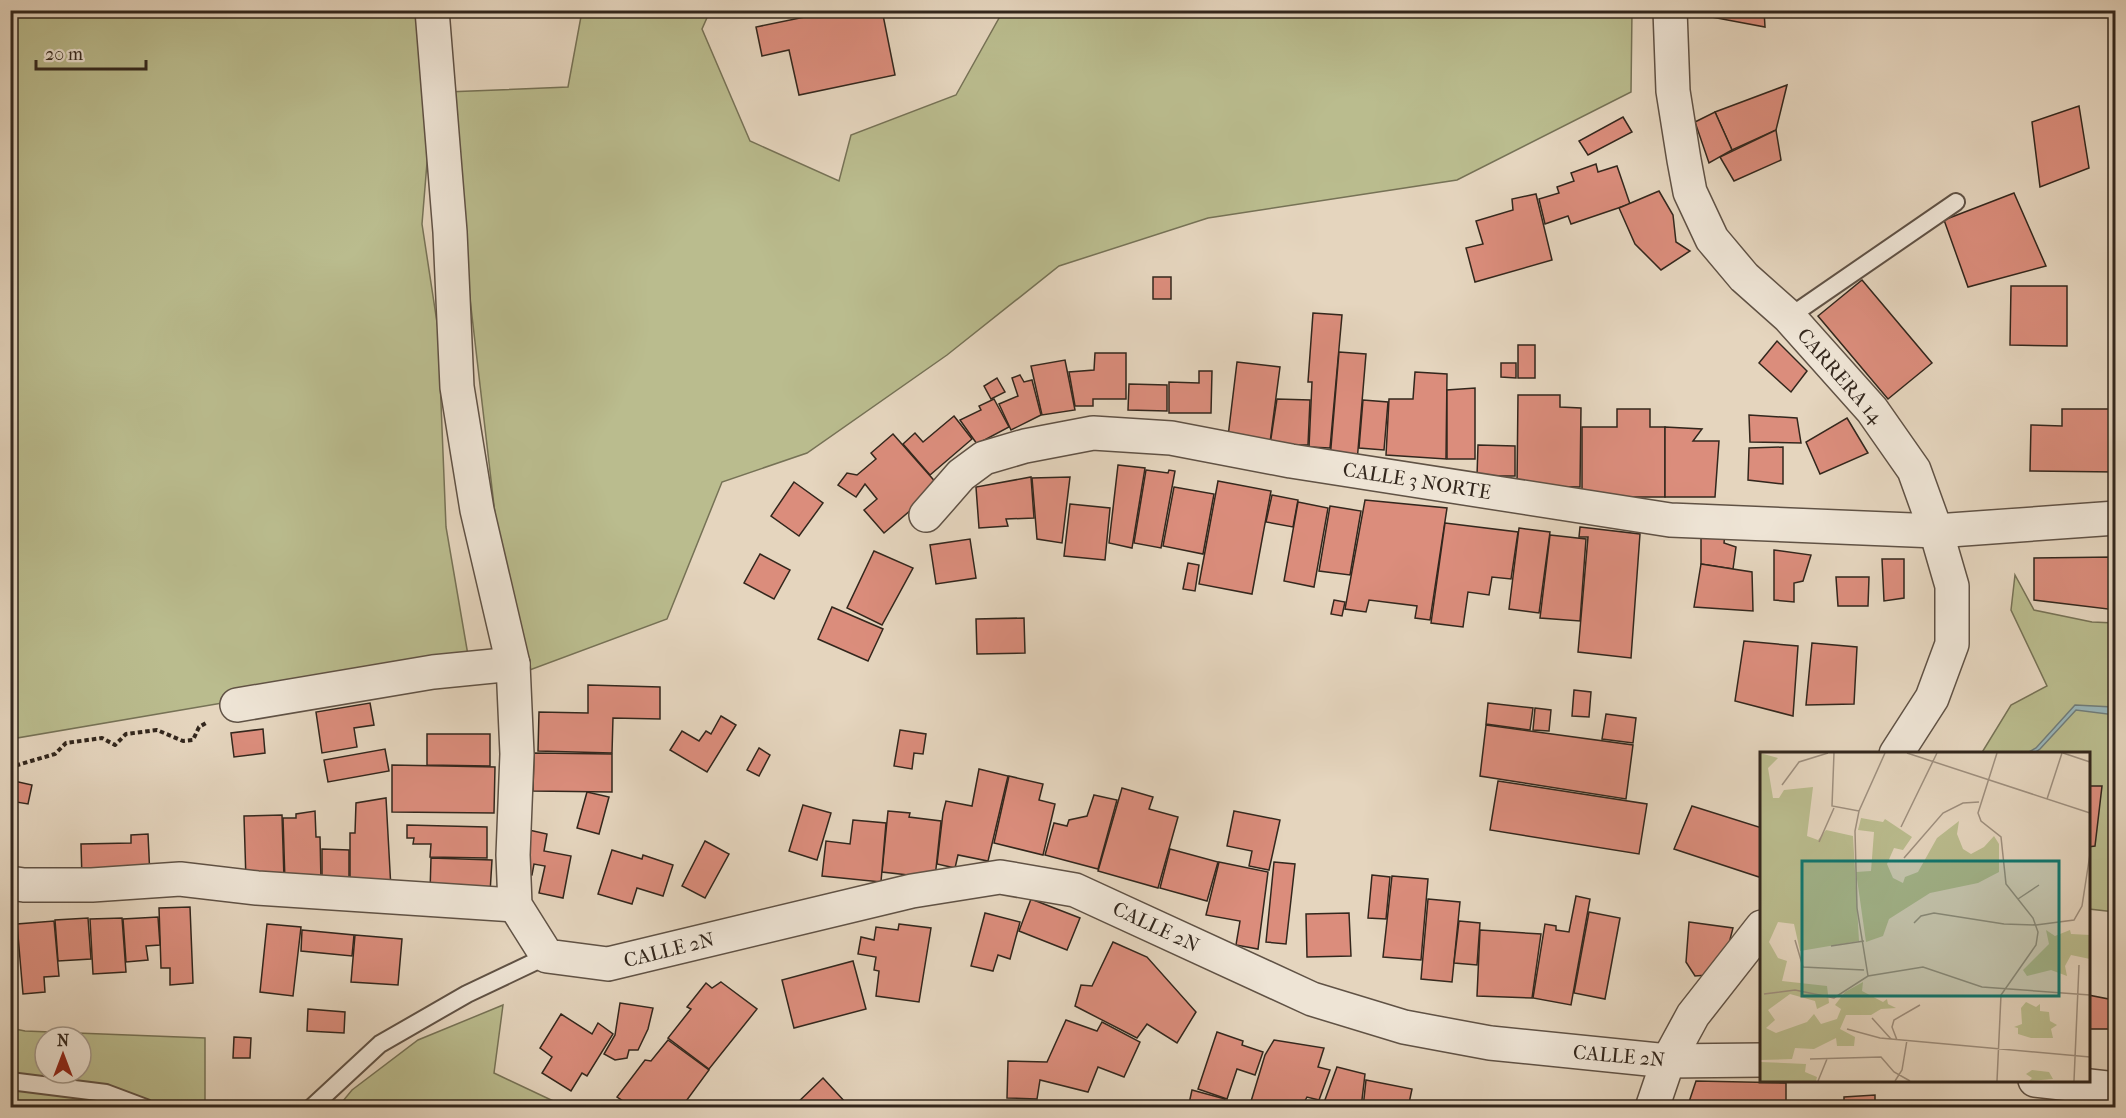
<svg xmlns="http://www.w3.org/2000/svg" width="2126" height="1118" font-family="'IM FELL French Canon',serif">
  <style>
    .green { fill: #babc8e; stroke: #767256; stroke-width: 1.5; fill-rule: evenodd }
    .water { fill: #99b6ba; stroke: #707d7b; stroke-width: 1.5 }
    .building { fill: #db8d7c; stroke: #33271d; stroke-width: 1.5 }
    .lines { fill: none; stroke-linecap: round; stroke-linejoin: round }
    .lane-casing { stroke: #605245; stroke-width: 20 }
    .street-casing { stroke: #605245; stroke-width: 36 }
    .path { stroke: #33271d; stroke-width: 4; stroke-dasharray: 4.5 3; stroke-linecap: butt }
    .lane { stroke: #eee4d5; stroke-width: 16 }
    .street { stroke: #eee4d5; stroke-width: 33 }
    .labels { text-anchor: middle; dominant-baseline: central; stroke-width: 6; stroke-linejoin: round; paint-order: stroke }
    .street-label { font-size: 20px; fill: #33271d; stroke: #eee4d5 }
    .inset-road { fill: none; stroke: #9e8f7e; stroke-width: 1.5 }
    .view { fill: #0f766e; fill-opacity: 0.15; stroke: #0f766e; stroke-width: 3 }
    .inset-edge { fill: none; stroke: #33271d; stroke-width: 3 }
  </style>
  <rect width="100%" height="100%" fill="#e5d5be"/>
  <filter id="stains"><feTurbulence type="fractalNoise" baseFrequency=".00333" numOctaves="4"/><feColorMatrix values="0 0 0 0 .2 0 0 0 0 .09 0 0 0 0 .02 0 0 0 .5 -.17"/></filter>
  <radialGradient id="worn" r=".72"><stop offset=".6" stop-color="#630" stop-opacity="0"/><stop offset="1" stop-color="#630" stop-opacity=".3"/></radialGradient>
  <!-- green -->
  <g class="green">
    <polygon points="11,11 416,11 433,89 422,224 438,329 446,527 469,661 11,739"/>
    <polygon points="582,11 710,11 702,29 750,141 839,181 851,135 956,95 1003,11 1632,11 1631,92 1457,180 1208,218 1059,266 947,355 807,453 722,482 667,619 527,671 498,540 446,92 568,87"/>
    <polygon points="2015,575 2034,610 2092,622 2115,623 2115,912 2089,909 2088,754 1981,754 2011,705 2047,686 2011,610"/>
    <polygon points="503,1005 494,1073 566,1107 338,1107 352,1090 418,1040"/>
    <path d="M10 1028 25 1031 205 1038V1107H11ZM45 1037H81V1073H45Z"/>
  </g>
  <!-- water -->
  <polygon class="water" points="2075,705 2113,707 2115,708 2115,715 2076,710 2040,749 2034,753 2027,753 2036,748"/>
  <!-- building -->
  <g class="building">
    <polygon points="839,10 882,10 895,75 799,95 789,50 762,56 756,27"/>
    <polygon points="1691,10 1764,10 1765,27 1690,13"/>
    <polygon points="1787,85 1776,130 1732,150 1715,112"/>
    <polygon points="2079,106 2089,168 2040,187 2032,122"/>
    <polygon points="1715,112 1732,150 1709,163 1695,122"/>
    <polygon points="1623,117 1632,132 1588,155 1579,141"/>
    <polygon points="1776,130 1781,160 1734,181 1720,157"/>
    <polygon points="1596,164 1598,172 1617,166 1630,204 1571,224 1568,216 1545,224 1539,199 1559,193 1557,187 1574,181 1571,173"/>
    <polygon points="1659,191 1673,215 1676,242 1690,251 1661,270 1635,244 1619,208"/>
    <polygon points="2014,193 2046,266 1968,287 1944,220"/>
    <polygon points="1536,194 1552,260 1475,282 1466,248 1483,244 1476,221 1513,210 1512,199"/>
    <rect x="1153" y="277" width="18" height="22"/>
    <polygon points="1862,280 1932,363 1888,399 1818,316"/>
    <polygon points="2011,286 2067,286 2067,346 2010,345"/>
    <polygon points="1313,313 1342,315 1330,448 1309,447 1312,382 1308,382"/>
    <polygon points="1777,341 1807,371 1791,392 1759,363"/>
    <rect x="1518" y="345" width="17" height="33"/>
    <polygon points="1339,352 1366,354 1357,462 1330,459"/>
    <polygon points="1095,353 1126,353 1126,399 1093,399 1093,406 1075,406 1069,372 1094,370"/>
    <polygon points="1065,360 1075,410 1042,415 1031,366"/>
    <polygon points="1237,362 1280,367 1269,450 1227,445"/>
    <polygon points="1501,363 1516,363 1516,378 1501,377"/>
    <polygon points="1199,371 1212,371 1211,413 1169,413 1169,382 1199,383"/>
    <polygon points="1415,372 1447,374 1446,459 1386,455 1389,399 1413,399"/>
    <polygon points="1020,375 1024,382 1032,380 1041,415 1011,430 999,404 1018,396 1012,378"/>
    <polygon points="997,378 1005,392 991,399 984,386"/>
    <polygon points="1129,384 1167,385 1167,411 1128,410"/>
    <polygon points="1475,388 1475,459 1447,459 1447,390"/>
    <polygon points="1518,395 1560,395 1560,407 1581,408 1580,487 1517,486"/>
    <polygon points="994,399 1009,427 977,444 960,420 981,410 979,406"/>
    <polygon points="1277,399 1310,400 1308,445 1270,445"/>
    <polygon points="1363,400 1388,402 1384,450 1359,448"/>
    <polygon points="1617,409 1650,409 1650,427 1665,427 1665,497 1582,497 1582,427 1617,427"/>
    <polygon points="2062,409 2116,409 2116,472 2030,471 2031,425 2062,426"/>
    <polygon points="1749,415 1797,418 1801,443 1750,442"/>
    <polygon points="954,416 972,439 930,475 903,444 915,433 923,442"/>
    <polygon points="1847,418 1868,453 1820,474 1806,442"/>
    <polygon points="1665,427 1702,429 1693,441 1719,441 1715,497 1665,497"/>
    <polygon points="893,434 939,486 884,533 864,510 877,499 865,484 856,497 838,485 847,473 857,475 876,459 871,453"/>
    <polygon points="1478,445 1515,446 1515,476 1477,476"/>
    <polygon points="1783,447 1783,484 1748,480 1749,448"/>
    <polygon points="1118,465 1145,468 1132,548 1109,543"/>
    <polygon points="1146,470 1168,473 1169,470 1175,471 1161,548 1134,543"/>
    <polygon points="1031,477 1034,518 1006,519 1008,526 979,528 976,487"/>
    <polygon points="1070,477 1062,543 1037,539 1032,478"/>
    <polygon points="1218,481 1271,491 1252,594 1199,584"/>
    <polygon points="794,482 823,503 799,536 771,516"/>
    <polygon points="1174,487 1214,494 1203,554 1163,546"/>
    <polygon points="1272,495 1298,500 1293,527 1266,522"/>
    <polygon points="1365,500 1447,508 1430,620 1415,618 1417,606 1369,600 1366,612 1345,609"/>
    <polygon points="1298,502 1328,508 1314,587 1284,581"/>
    <polygon points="1070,504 1110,508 1105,560 1064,556"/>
    <polygon points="1330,506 1361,511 1350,575 1319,571"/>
    <polygon points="1445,523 1518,532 1511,579 1492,577 1489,595 1468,592 1463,627 1431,623"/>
    <polygon points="1580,527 1640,534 1631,658 1578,652 1588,537 1579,537"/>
    <polygon points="1519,528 1550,532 1539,613 1509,609"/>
    <polygon points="1701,531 1725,533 1724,543 1736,547 1733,569 1701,564"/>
    <polygon points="1550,535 1586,539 1580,621 1540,618"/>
    <polygon points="970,539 976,578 936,584 930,545"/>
    <polygon points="1774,550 1811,555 1803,581 1794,583 1794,602 1774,600"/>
    <polygon points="874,551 913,568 882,625 847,608"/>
    <polygon points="760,554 790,570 774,599 744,583"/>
    <polygon points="2114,557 2116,610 2034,600 2034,558"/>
    <polygon points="1882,559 1904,559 1904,598 1884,601"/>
    <polygon points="1188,563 1199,565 1195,591 1183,589"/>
    <polygon points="1701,564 1752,572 1753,611 1694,607"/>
    <polygon points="1836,577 1869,577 1868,606 1838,606"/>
    <polygon points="1334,600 1345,602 1342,616 1331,614"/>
    <polygon points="832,607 883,629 868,661 818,639"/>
    <polygon points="1024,618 1025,653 977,654 976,619"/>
    <polygon points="1744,641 1798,646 1793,716 1735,701"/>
    <polygon points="1812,643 1857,647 1854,704 1806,705"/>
    <polygon points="588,685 660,687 660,719 613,718 612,753 538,751 539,712 588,713"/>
    <polygon points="1574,690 1591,692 1589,717 1572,716"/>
    <polygon points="370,703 374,725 354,728 357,747 322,753 316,712"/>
    <polygon points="1488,703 1533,708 1530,730 1486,724"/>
    <polygon points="1535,708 1551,710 1549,731 1533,730"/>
    <polygon points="1606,714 1636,718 1633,743 1602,739"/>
    <polygon points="721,716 736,725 707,772 670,750 682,731 699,741 706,731 711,734"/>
    <polygon points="1486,725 1633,745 1626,799 1480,776"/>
    <polygon points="263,729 265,753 234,757 231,733"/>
    <polygon points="900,730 926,734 923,754 914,753 912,769 894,766"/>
    <polygon points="427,734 490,734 490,766 427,765"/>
    <polygon points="759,748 770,755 759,776 747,770"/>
    <polygon points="385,749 389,771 328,782 324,760"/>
    <polygon points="534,753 612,754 612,792 533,791"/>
    <polygon points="392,765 495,767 494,813 392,812"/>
    <polygon points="979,769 1008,776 988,861 958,855 955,868 937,864 943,813 946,801 972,806"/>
    <polygon points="1009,776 1043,784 1039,800 1055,804 1043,855 994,843"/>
    <polygon points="14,781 32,785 28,804 10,801"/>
    <polygon points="1498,781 1647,804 1639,854 1490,830"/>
    <polygon points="2088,786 2102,786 2095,846 2088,847"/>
    <polygon points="1122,788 1153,797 1149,809 1178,817 1158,888 1098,871"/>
    <polygon points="587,792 609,797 599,834 577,828"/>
    <polygon points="1094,795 1117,800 1098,869 1045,855 1054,823 1067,826 1069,820 1087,816"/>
    <polygon points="386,798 391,889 350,889 350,833 355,833 356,803"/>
    <polygon points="803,805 831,813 817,860 789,851"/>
    <polygon points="1692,806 1762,828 1762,871 1759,877 1674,849"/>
    <polygon points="315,811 316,837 320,837 321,881 285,882 283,818 296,818 296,814"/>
    <polygon points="888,811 910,813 909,817 941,821 935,878 882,872"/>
    <polygon points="1234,811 1280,820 1269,870 1249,866 1252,851 1227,846"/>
    <polygon points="282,815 284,879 246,881 244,816"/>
    <polygon points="853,820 886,823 881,882 822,876 826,841 850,844"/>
    <polygon points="407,825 487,827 487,858 430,857 431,844 413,844 414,838 407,838"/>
    <polygon points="529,830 547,834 544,851 571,856 563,898 539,893 545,866 534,864 532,875 521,873"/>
    <polygon points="148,834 150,877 82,880 81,844 131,843 131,835"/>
    <polygon points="705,841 729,854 705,898 682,886"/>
    <polygon points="322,849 349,850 349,879 322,879"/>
    <polygon points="1170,849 1218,862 1207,901 1160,888"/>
    <polygon points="612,850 642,859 643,855 673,865 663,896 637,888 632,904 598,894"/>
    <polygon points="431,858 492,860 490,893 430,892"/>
    <polygon points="1219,862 1268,872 1258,949 1236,945 1240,921 1206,915"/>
    <polygon points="1274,862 1295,864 1286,944 1266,942"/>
    <polygon points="1372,875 1390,877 1386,919 1368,918"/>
    <polygon points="1392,876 1428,879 1421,960 1383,957"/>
    <polygon points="1576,896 1590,899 1571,1005 1533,998 1545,924 1556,926 1556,930 1569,932"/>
    <polygon points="1031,899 1080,918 1067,950 1019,931"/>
    <polygon points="1428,899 1460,902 1452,982 1421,979"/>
    <polygon points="190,907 193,983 170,985 170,968 161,968 159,908"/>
    <polygon points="1589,912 1620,918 1605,999 1574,993"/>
    <polygon points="985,913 1020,922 1010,959 998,955 993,971 971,966"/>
    <polygon points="1349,913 1351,956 1307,957 1306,914"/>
    <polygon points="158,917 160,945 146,946 148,960 126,962 123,919"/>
    <polygon points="88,918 91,959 58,961 55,920"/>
    <polygon points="122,918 126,972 93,974 90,919"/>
    <polygon points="54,921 59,976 44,977 45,992 23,994 17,924"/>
    <polygon points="1459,921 1480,923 1477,965 1454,963"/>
    <polygon points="1689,922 1733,928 1721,974 1695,976 1686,962"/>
    <polygon points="267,924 301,927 293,996 260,992"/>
    <polygon points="899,924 931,928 919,1002 876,996 879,971 874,970 876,957 858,954 861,937 874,940 876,927 898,930"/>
    <polygon points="302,930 354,935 352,956 301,951"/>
    <polygon points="1480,930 1541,934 1532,998 1477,996"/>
    <polygon points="355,935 402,939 398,985 351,982"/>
    <polygon points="1113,942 1147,957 1196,1012 1177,1043 1147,1024 1137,1038 1075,1006 1081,985 1092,986"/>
    <polygon points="853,961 866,1009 794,1028 782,980"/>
    <polygon points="2116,970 2116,1029 2088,1029 2088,995 2109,999 2113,971"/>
    <polygon points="721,982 757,1009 709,1069 668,1038 691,1009 687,1007 706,983 712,988"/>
    <polygon points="620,1003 653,1008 648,1029 638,1050 629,1050 627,1058 615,1060 604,1054 615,1035"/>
    <polygon points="308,1009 345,1012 344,1033 307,1031"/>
    <polygon points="561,1014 592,1034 598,1023 613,1034 587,1076 582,1073 571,1091 542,1073 552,1057 540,1048"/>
    <polygon points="1066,1020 1097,1031 1102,1022 1140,1042 1124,1077 1098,1067 1088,1092 1040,1080 1037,1099 1007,1098 1008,1061 1047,1062"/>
    <polygon points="1217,1032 1243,1041 1242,1045 1263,1052 1255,1075 1237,1069 1227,1099 1198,1089"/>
    <polygon points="234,1037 251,1038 250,1058 233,1058"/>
    <polygon points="668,1040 709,1070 681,1108 656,1108 649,1103 645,1108 618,1108 623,1101 617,1097 645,1060 651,1061"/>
    <polygon points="1274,1040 1324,1048 1318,1067 1330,1070 1319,1100 1307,1097 1301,1108 1249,1108 1265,1055"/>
    <polygon points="1337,1067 1365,1074 1361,1108 1322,1108"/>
    <polygon points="823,1078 847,1104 844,1108 792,1108"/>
    <polygon points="1366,1080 1412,1089 1408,1108 1363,1108"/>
    <polygon points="1696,1081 1786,1083 1786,1108 1687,1108"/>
    <polygon points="1192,1090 1225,1099 1222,1108 1188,1108"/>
    <polygon points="1875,1095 1875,1108 1844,1108 1844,1097"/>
  </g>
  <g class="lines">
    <defs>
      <g id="lane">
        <polyline points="1789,317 1956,202"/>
        <polyline points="10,1081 106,1093 146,1108"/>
        <polyline points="311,1108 380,1044 467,994 547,956"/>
      </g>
      <g id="street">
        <polyline points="432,10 450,232 457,387 477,510 513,664 517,754 513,855 515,905 547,956 608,964 912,891 1000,877 1075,890 1312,999 1404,1027 1490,1043 1668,1061 1762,1060"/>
        <polyline points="1670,10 1673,91 1684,160 1690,192 1712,239 1744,277 1789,317 1872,410 1914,470 1936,531 1952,586 1952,644 1932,698 1896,754"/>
        <polyline points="926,515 961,475 984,458 1025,446 1093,433 1171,438 1291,461 1670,520 1936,531 2116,518"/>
        <polyline points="237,705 433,672 513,664"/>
        <polyline points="10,883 24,885 92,885 180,879 257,888 515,905"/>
        <polyline points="2035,1080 2116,1089"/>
        <polyline points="1652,1108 1668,1061 1693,1015 1762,927"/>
      </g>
    </defs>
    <!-- lane casing -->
    <use href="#lane" class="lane-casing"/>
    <!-- street casing -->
    <use href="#street" class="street-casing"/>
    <!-- path -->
    <polyline class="path" points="10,762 14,766 55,754 66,743 102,738 115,745 126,734 157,730 183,741 193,740 199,727 208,722"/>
    <!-- lane -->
    <use href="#lane" class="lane"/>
    <!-- street -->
    <use href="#street" class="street"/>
  </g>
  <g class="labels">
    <!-- street labels -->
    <g class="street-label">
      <text transform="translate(1840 376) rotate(49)">CARRERA 14</text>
      <text transform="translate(1417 481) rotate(9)">CALLE 3 NORTE</text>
      <text transform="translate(1156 927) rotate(25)">CALLE 2N</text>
      <text transform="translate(669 950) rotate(-14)">CALLE 2N</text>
      <text transform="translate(1619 1056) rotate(5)">CALLE 2N</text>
    </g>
  </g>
  <!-- overview -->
  <g transform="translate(1760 752)">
    <rect width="330" height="330" fill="#e5d5be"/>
    <path d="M0 1 18 6 8 16 13 46H19L24 38 53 35 47 84 58 88 66 78 93 84 99 189 40 199 34 172 18 170 9 190 18 206 27 209 22 229 67 234 69 251 57 257 55 249 30 242 8 258 15 268 6 276 16 281 47 270 54 262 61 272 77 267 81 257 75 253 85 240 103 230 102 239 123 250 127 247 128 252 136 256 121 257 111 263H86L80 277 95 285 94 294H77L76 286 54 297 35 296 32 307 0 308ZM101 66 123 70 125 67 152 85 143 98 134 96 127 112 133 126 143 131 145 125 158 120 177 86 199 69 197 82 203 97 211 102 224 95 234 84 239 92V120L218 131 170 141 129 167 123 184 106 190 96 120 111 119 114 80 98 78ZM286 178 295 184 310 178 311 182 330 183V207L311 203 305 214 307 224 291 218 267 224 263 218 289 192ZM266 250 276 255 280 252V259L289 260 290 269 297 273 291 277 293 286H271L258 282V276L254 275 262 272 261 256ZM0 310 46 312 45 320 57 325 56 329H0ZM272 318 289 320 293 327 269 329 272 326 266 322Z" fill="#babc8e"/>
    <path class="inset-road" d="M74 1 72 54 99 59M147 1 330 61M303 1 330 10M22 33 39 10 68 1M287 47 302 1M141 75 177 1M59 90 74 56M144 106 183 61 203 51 219 50M258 147 279 133M154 171 161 164 174 161 244 172 276 173 314 168 322 154 330 102M35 188 43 215 104 218M71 194 104 189M108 224 97 156 95 79 99 59 125 1M4 242 35 238 74 246 108 224 163 215 222 235 330 243M112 266 131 287M87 277 120 286 330 305M137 288 132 275 134 268 160 253M50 307 121 305 134 320 150 329M58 329 67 307M135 329 142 318 147 288M237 329 241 243 276 193 278 180 273 166 246 132 241 85 221 69 218 61 237 1M314 329 319 213"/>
    <path class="view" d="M42 109H299V244H42Z"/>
    <rect width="330" height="330" class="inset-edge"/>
  </g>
  <!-- margin -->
  <rect width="2126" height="1118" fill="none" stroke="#e5d5be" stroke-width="36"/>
  <rect x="12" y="12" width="2102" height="1094" fill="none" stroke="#33271d" stroke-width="3"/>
  <rect x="18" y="18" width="2090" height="1082" fill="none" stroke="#33271d" stroke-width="1.5"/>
  <!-- north arrow -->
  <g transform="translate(63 1055)"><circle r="28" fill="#eee4d5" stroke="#a3988b" stroke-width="1.5"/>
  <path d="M0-4.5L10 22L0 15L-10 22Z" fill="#8f2418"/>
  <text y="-9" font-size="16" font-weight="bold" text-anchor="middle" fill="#33271d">N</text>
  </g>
  <!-- scale -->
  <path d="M36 60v9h110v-9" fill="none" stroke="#33271d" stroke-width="3"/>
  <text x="45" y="60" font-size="18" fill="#33271d" stroke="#eee4d5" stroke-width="4.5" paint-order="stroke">20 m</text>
  <rect width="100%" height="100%" filter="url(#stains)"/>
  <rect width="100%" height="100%" fill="url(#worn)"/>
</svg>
